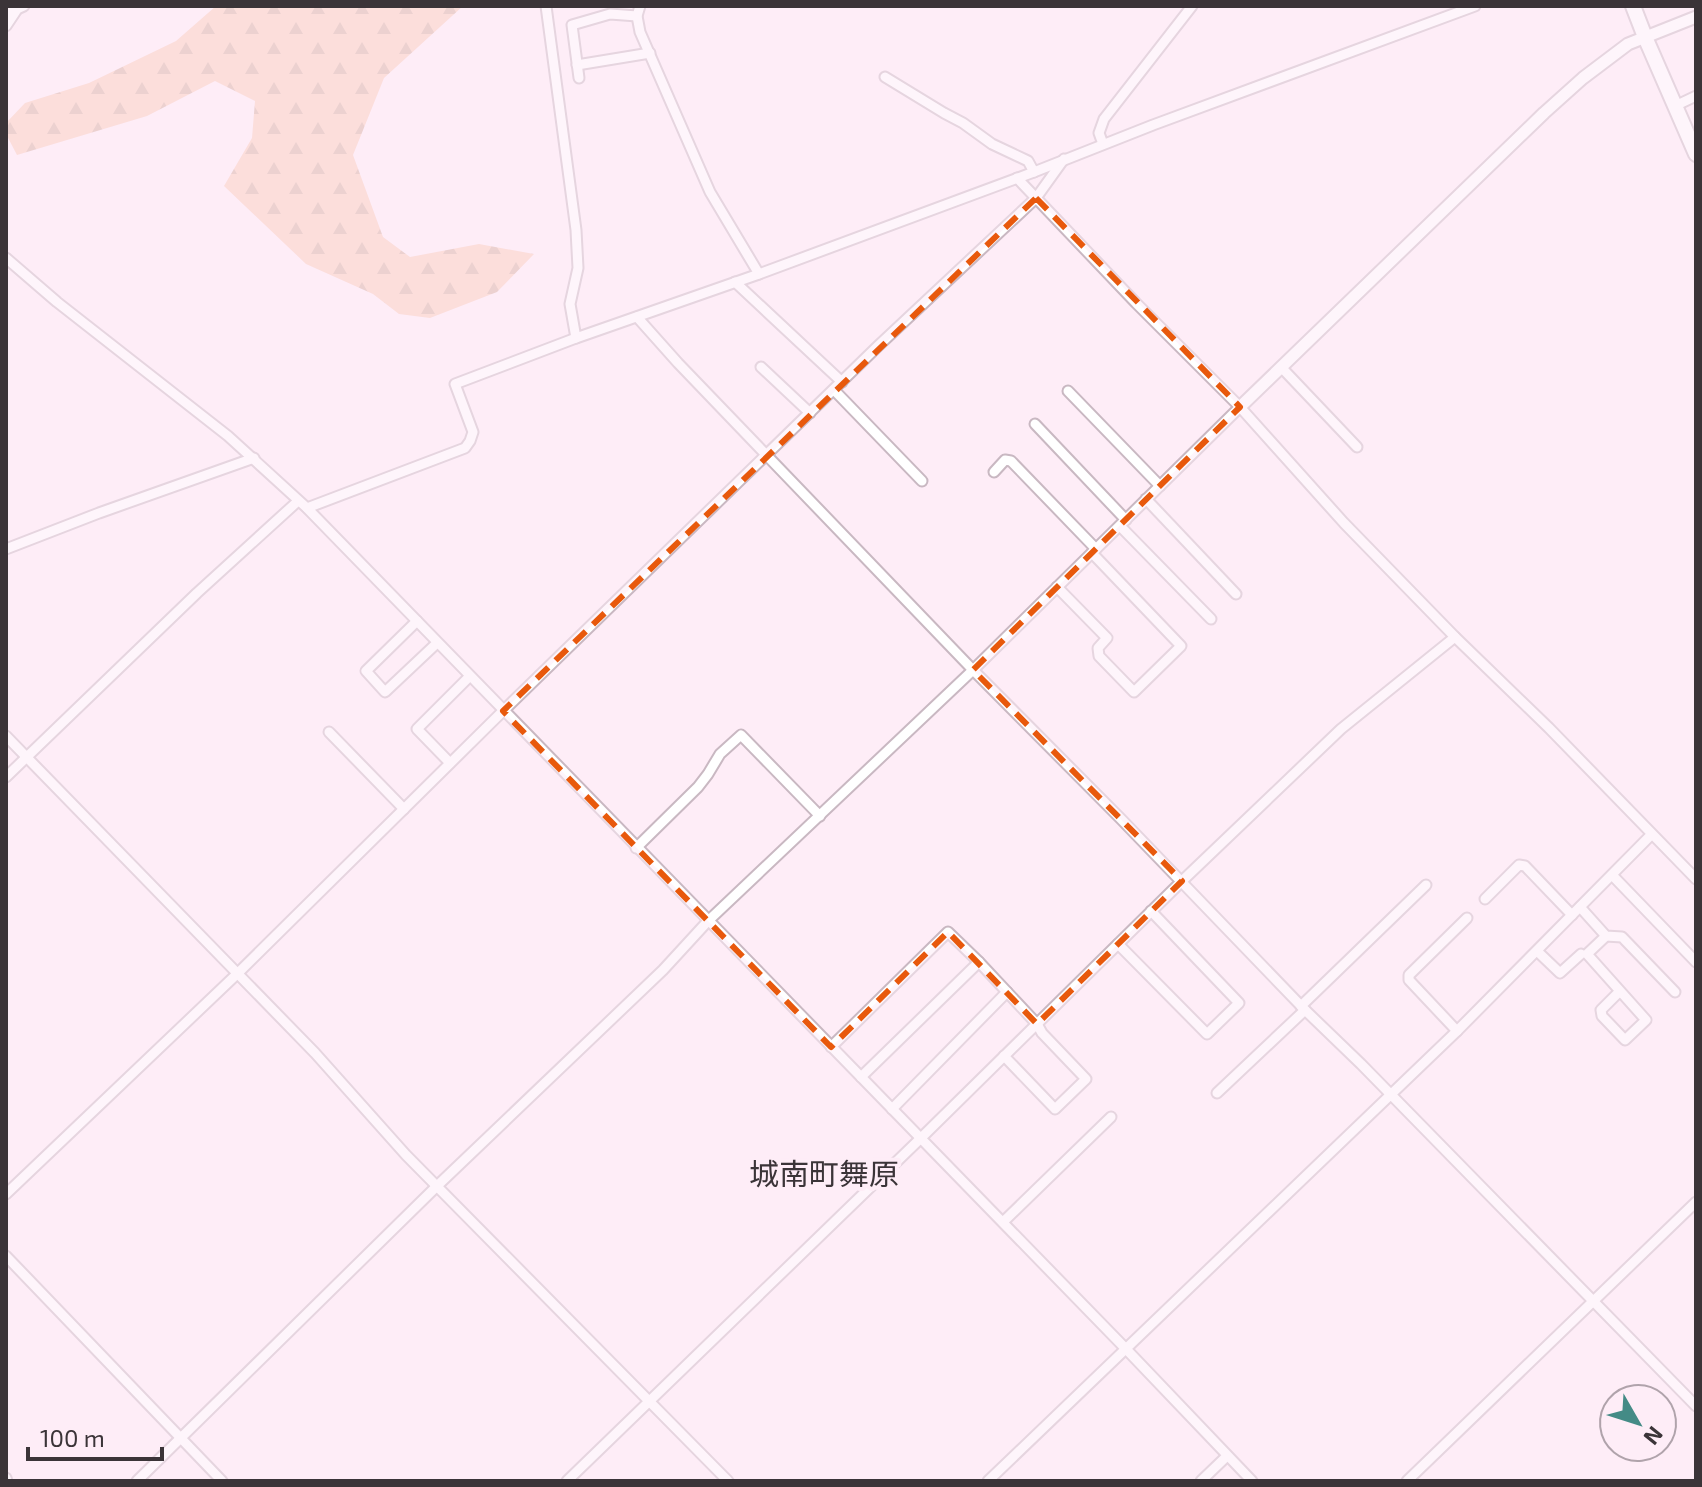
<svg xmlns="http://www.w3.org/2000/svg" width="1702" height="1487" font-family="'Exo 2','Noto Sans JP',sans-serif">
  <style>
    .forest { fill: url(#forest-firs) }
    .lines { fill: none; stroke-linecap: round; stroke-linejoin: round }
    .minor-casing { stroke: #c9b8c2; stroke-width: 13 }
    .tertiary-casing { stroke: #c9b8c2; stroke-width: 15 }
    .trunk-casing { stroke: #c9b8c2; stroke-width: 18 }
    .minor { stroke: #fff; stroke-width: 9 }
    .tertiary { stroke: #fff; stroke-width: 11 }
    .trunk { stroke: #fff; stroke-width: 14 }
    .marked { fill: none; stroke: #e8590c; stroke-width: 6; stroke-dasharray: 16 10; stroke-linejoin: round }
    .labels { text-anchor: middle; dominant-baseline: central; stroke-width: 8; stroke-linejoin: round; paint-order: stroke }
    .quarter-label { font-size: 30px; fill: #3b3438; stroke: #feedf7 }
  </style>
  <defs>
    <pattern id="forest-firs" width="22" height="20" patternUnits="userSpaceOnUse" patternTransform="scale(2)"><rect width="22" height="20" fill="#faccb9"/><path d="M5 1l3.5 6h-7zM16 11l3.5 6h-7z" fill="#d7b0a0"/></pattern>
  </defs>
  <rect width="100%" height="100%" fill="#feedf7"/>
  <!-- forest -->
  <polygon class="forest" points="216,6 463,6 384,78 353,155 383,237 410,257 479,244 534,254 497,292 430,318 399,314 373,294 306,264 224,186 252,138 255,101 215,81 147,116 17,155 6,134 6,123 25,103 89,83 176,41"/>
  <g class="lines">
    <defs>
      <g id="minor">
        <polyline points="546,6 576,230 578,268 570,304 576,338"/>
        <polyline points="640,6 637,16 640,32 710,192 759,274"/>
        <polyline points="6,14 24,6"/>
        <polyline points="6,26 16,11"/>
        <polyline points="577,65 650,53"/>
        <polyline points="885,77 944,113 963,123 992,144 1028,161 1034,172"/>
        <polyline points="579,78 572,25 610,14 637,16"/>
        <polyline points="1675,106 1696,96"/>
        <polyline points="1103,144 1099,133 1104,119 1192,6"/>
        <polyline points="1017,178 1136,303 1240,407 1344,523 1455,637 1549,728 1696,879"/>
        <polyline points="6,258 57,302 228,436 307,508 1126,1349 1252,1481"/>
        <polyline points="735,282 842,382"/>
        <polyline points="637,317 678,363 973,670 1121,819 1305,1010 1361,1064 1696,1406"/>
        <polyline points="761,367 810,413"/>
        <polyline points="1281,367 1357,447"/>
        <polyline points="834,390 922,481"/>
        <polyline points="1068,391 1160,486"/>
        <polyline points="1035,424 1126,520"/>
        <polyline points="994,472 1005,460 1011,461 1096,549"/>
        <polyline points="1146,499 1236,594"/>
        <polyline points="307,508 465,448 470,441 473,432 455,384 576,338 759,274 1034,172 1153,125 1475,6"/>
        <polyline points="1120,526 1211,619"/>
        <polyline points="6,549 99,513 254,458"/>
        <polyline points="1057,587 1107,638 1098,648 1099,656 1134,692 1181,646 1092,553"/>
        <polyline points="417,621 366,671 385,692 437,643"/>
        <polyline points="329,732 404,809"/>
        <polyline points="6,736 315,1053 406,1155 728,1481"/>
        <polyline points="450,763 417,729 470,676"/>
        <polyline points="6,777 197,593 298,501"/>
        <polyline points="636,848 698,787 708,774 720,754 741,735 820,816"/>
        <polyline points="1612,875 1696,962"/>
        <polyline points="1485,899 1519,865 1525,866 1572,915"/>
        <polyline points="1580,907 1606,936 1622,937 1675,992"/>
        <polyline points="1606,936 1587,954 1646,1020 1625,1040 1602,1016 1601,1010 1620,991"/>
        <polyline points="1118,944 1207,1034 1239,1003 1151,911"/>
        <polyline points="1537,951 1560,973 1581,954"/>
        <polyline points="1301,1006 1426,885"/>
        <polyline points="1457,1031 1409,980 1409,975 1467,918"/>
        <polyline points="831,1047 948,932 979,962 1037,1024 1042,1033 1086,1079 1055,1109 1004,1056"/>
        <polyline points="861,1077 979,962"/>
        <polyline points="1217,1093 1305,1010"/>
        <polyline points="892,1109 1007,992"/>
        <polyline points="6,1194 238,973 503,711 878,346 1036,198 1064,159"/>
        <polyline points="1003,1222 1111,1117"/>
        <polyline points="6,1256 222,1481"/>
        <polyline points="6,1478 7,1481"/>
        <polyline points="137,1481 438,1185 663,970 708,921 973,670 1240,407"/>
        <polyline points="567,1481 921,1138 1182,881 1341,729 1455,637"/>
        <polyline points="988,1481 1457,1031 1651,835"/>
        <polyline points="1201,1481 1227,1456"/>
        <polyline points="1407,1481 1696,1202"/>
      </g>
      <polyline id="tertiary" points="1240,407 1544,113 1583,78 1628,44 1696,17"/>
      <polyline id="trunk" points="1633,6 1645,37 1696,154"/>
    </defs>
    <!-- minor casing -->
    <use href="#minor" class="minor-casing"/>
    <!-- tertiary casing -->
    <use href="#tertiary" class="tertiary-casing"/>
    <!-- trunk casing -->
    <use href="#trunk" class="trunk-casing"/>
    <!-- minor -->
    <use href="#minor" class="minor"/>
    <!-- tertiary -->
    <use href="#tertiary" class="tertiary"/>
    <!-- trunk -->
    <use href="#trunk" class="trunk"/>
  </g>
  <!-- marked area -->
  <path d="M0 0H1702V1487H0ZM1036 198 1240 407 973 670 1182 881 1037 1024 948 932 831 1047 503 711Z" fill="#feedf7" fill-opacity=".55" fill-rule="evenodd"/>
  <path class="marked" d="M1036 198 1240 407 973 670 1182 881 1037 1024 948 932 831 1047 503 711Z"/>
  <g class="labels">
    <!-- quarter labels -->
    <g class="quarter-label">
      <text x="824" y="1173">城南町舞原</text>
    </g>
  </g>
  <!-- border -->
  <rect width="1702" height="1487" fill="none" stroke="#3b3438" stroke-width="16"/>
  <!-- north arrow -->
  <g transform="translate(1638 1423) rotate(129)"><circle r="38" fill="#feedf7" stroke="#b0a3ab" stroke-width="2"/>
  <path d="M0-6L14 30L0 20L-14 30Z" fill="#448b86"/>
  <text y="-12" font-size="22" font-weight="bold" text-anchor="middle" fill="#3b3438">N</text>
  </g>
  <!-- scale -->
  <path d="M28 1447v12h134v-12" fill="none" stroke="#3b3438" stroke-width="4"/>
  <text x="40" y="1447" font-size="24" fill="#3b3438" stroke="#feedf7" stroke-width="6" paint-order="stroke">100 m</text>
</svg>
